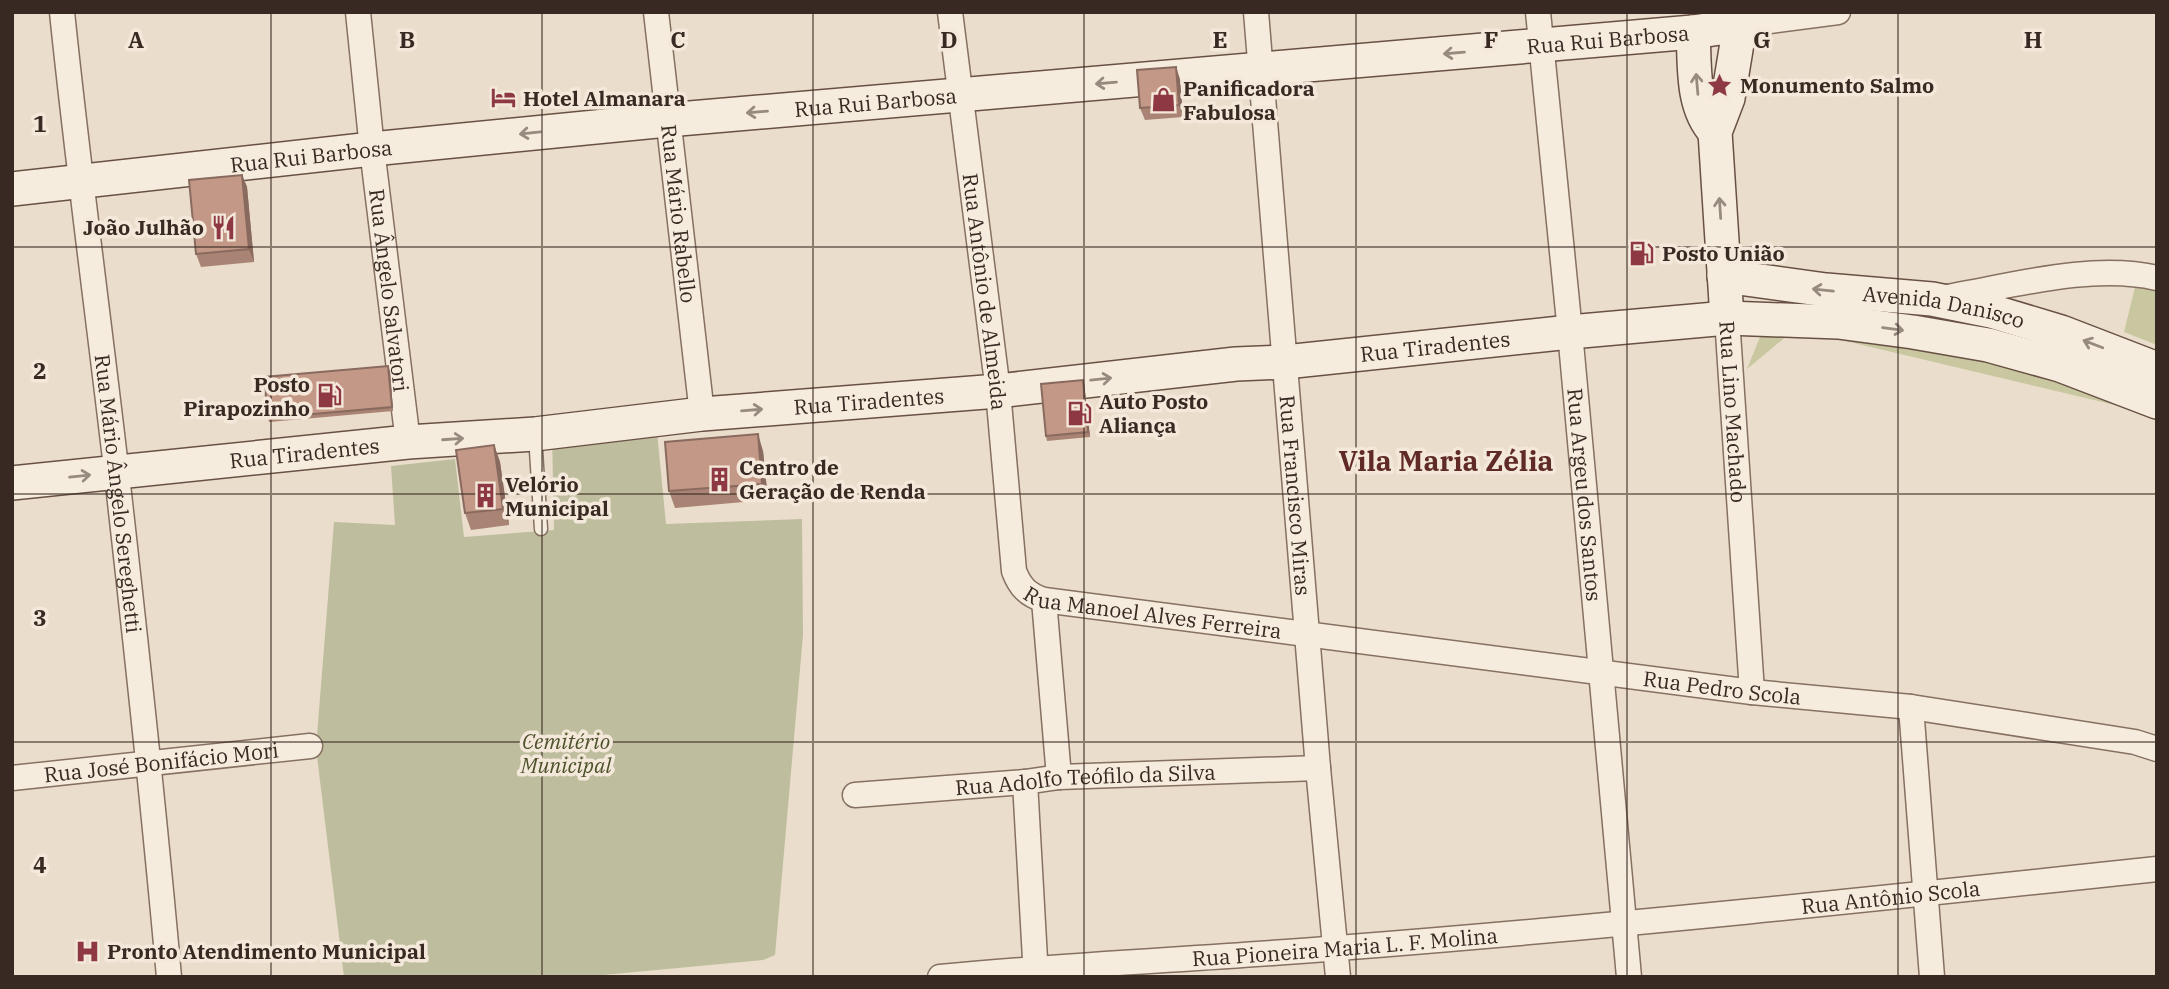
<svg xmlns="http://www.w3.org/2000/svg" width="2169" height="989" font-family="'IBM Plex Serif',serif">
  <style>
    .green { fill: #c8c7a0 }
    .cemetery { fill: #bebe9e }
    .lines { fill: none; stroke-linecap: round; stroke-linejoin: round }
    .lane-casing { stroke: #867061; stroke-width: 15 }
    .street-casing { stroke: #867061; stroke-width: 27 }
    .secondary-casing { stroke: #685144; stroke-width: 36 }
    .lane { stroke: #f6ecde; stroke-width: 12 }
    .street { stroke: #f6ecde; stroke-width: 24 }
    .secondary { stroke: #f6ecde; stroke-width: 33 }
    .wall { fill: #a98373 }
    .shaded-wall { fill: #896a5e }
    .building { fill: #c49886; stroke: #896a5e; stroke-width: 2 }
    .oneway { stroke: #978b80 }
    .grid { fill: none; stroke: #382a23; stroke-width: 2; stroke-opacity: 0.55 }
    .labels { text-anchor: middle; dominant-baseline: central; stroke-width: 7; stroke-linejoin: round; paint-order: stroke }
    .street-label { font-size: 21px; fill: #382a23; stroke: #f3e8da }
    .poi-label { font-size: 21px; font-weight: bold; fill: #382a23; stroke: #f3e8da; text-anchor: start }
    .park-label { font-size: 21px; font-style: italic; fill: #4d522c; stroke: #f3e8da }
    .district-label { font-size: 28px; font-weight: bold; fill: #602b27; stroke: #f3e8da }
    .grid-label { font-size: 23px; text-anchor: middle; font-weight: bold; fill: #382a23; stroke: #f3e8da; stroke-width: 7; stroke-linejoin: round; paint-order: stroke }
  </style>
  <rect width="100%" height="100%" fill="#eaddcb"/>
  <!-- green -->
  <g class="green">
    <polygon points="2137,279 2157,282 2157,345 2124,332"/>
    <polygon points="1794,329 1989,354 2140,411 1795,329 1747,369 1762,332"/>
  </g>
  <!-- cemetery -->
  <polygon class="cemetery" points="657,432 666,524 802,519 803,635 775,955 763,960 582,977 344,977 316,748 334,522 395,525 391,466 455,459 464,537 554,530 552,434"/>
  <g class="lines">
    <defs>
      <polyline id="lane" points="535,435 541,529"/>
      <g id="street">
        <path id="s1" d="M62 12C78 167 99 321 117 476 136 643 154 810 169 977"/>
        <path id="s2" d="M358 12 372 149 408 442"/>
        <path id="s3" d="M656 12 702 414"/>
        <path id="s4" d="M950 12 998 391 1014 571C1020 587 1028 595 1044 600L1752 692 1911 707 2135 742 2157 749"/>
        <path id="s5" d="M1256 12 1318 768 1338 977"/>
        <path id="s6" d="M1538 12 1570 332 1629 977"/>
        <polyline points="1743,12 1740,25 1838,12"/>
        <path d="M1946 297C2012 286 2091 263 2157 278"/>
        <path id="s7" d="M1727 318 1752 692"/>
        <polyline points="1044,600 1059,777"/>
        <polyline points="1911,707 1932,977"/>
        <path id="s8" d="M12 778 310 746"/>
        <polyline points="1025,782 1036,977"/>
        <path id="s9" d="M855 795 1025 782 1059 777 1318 768"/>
        <path id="s10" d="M940 977C1072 964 1205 959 1338 948 1611 927 1884 898 2157 869"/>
      </g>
      <g id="secondary">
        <path d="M1693 32C1695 65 1691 106 1715 132"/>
        <path id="s11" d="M12 189 372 149 667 120 1693 32 1740 25 1728 98 1715 132 1727 318"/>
        <path id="s12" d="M1724 276 1826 290 1932 299 1991 311 2061 332 2157 369"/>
        <path id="s13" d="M12 483 408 442 535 434 702 414 998 391 1236 364 1285 362 1570 332 1727 318 1838 322 1913 332 1988 345 2060 365 2157 402"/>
      </g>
    </defs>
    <!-- lane casing -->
    <use href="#lane" class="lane-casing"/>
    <!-- street casing -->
    <use href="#street" class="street-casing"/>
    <!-- secondary casing -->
    <use href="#secondary" class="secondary-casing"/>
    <!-- lane -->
    <use href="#lane" class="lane"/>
    <!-- street -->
    <use href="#street" class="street"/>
    <!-- secondary -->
    <use href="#secondary" class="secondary"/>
  </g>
  <!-- wall -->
  <g class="wall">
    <polygon points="1180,79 1183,117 1145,120 1140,108"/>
    <polygon points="242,175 247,187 254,262 201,267 196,254"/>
    <polygon points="390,371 393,411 269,422 268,418"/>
    <polygon points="1084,384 1090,437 1047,441 1046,436"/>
    <polygon points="494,445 500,462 509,525 471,530 465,513"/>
    <polygon points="763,451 768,500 675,508 669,491"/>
  </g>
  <!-- shaded-wall -->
  <g class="shaded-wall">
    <polygon points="1176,67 1180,79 1183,117 1179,105"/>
    <polygon points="242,175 247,187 254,262 249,249"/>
    <polygon points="388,366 390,371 393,411 392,407"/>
    <polygon points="1083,380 1084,384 1090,437 1088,432"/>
    <polygon points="758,434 763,451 768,500 762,484"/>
    <polygon points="494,445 500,462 509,525 503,509"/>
  </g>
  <!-- building -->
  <g class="building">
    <polygon points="1176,67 1179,105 1140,108 1137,70"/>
    <polygon points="242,175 249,249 196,254 189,180"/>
    <polygon points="388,366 392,407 268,418 264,377"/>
    <polygon points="1083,380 1088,432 1046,436 1041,384"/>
    <polygon points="758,434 762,484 669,491 665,442"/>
    <polygon points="494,445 503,509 465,513 456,450"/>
  </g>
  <!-- one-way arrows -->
  <defs><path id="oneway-shaft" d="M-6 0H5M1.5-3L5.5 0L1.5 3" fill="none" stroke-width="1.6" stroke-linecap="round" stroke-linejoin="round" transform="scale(1.75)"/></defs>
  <g class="oneway">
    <use href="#oneway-shaft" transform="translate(1454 53) rotate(175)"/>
    <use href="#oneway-shaft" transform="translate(1106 83) rotate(175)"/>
    <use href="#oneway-shaft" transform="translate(1697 84) rotate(-95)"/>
    <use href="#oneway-shaft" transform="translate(757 112) rotate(175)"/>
    <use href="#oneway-shaft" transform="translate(530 133) rotate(174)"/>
    <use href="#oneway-shaft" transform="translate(1720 208) rotate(-94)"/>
    <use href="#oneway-shaft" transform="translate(1823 290) rotate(-174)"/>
    <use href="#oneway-shaft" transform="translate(1893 329) rotate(7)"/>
    <use href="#oneway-shaft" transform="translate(2093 344) rotate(-159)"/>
    <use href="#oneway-shaft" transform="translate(1101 379) rotate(-6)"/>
    <use href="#oneway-shaft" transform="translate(752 410) rotate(-5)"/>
    <use href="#oneway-shaft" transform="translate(453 439) rotate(-4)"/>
    <use href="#oneway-shaft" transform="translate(80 476) rotate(-6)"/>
  </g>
  <!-- grid -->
  <path class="grid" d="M271 12V977M542 12V977M813 12V977M1084 12V977M1356 12V977M1627 12V977M1898 12V977M12 247H2157M12 494H2157M12 742H2157"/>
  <!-- icons -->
  <defs>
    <symbol id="sight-bare" viewBox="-9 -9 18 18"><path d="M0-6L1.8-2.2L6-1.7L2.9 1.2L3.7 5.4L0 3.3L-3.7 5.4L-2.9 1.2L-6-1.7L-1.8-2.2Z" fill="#8e3843" stroke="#f3e8da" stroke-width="2.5" paint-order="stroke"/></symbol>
    <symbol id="hotel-bare" viewBox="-9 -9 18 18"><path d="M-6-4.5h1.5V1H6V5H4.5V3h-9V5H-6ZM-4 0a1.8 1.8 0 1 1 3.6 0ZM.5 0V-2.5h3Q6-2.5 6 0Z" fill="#8e3843" stroke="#f3e8da" stroke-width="2.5" paint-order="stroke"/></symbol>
    <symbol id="shop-bare" viewBox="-9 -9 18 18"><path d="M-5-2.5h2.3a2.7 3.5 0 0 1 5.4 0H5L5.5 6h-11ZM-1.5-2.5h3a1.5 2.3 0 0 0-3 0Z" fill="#8e3843" stroke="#f3e8da" stroke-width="2.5" paint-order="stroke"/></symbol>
    <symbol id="restaurant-bare" viewBox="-9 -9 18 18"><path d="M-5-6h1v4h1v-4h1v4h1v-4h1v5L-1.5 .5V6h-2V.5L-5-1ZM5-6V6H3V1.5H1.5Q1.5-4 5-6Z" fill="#8e3843" stroke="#f3e8da" stroke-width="2.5" paint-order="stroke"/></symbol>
    <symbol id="fuel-bare" viewBox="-9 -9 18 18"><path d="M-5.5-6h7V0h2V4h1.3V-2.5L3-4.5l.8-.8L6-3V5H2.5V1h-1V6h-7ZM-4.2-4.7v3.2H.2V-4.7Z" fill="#8e3843" stroke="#f3e8da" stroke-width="2.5" paint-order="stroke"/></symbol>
    <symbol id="building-bare" viewBox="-9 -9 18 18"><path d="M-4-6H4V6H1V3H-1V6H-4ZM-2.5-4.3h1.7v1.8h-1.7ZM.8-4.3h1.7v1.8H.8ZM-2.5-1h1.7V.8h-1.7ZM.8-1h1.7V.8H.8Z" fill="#8e3843" stroke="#f3e8da" stroke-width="2.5" paint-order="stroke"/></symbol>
    <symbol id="hospital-bare" viewBox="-9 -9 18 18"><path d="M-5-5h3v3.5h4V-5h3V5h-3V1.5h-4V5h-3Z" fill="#8e3843" stroke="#f3e8da" stroke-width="2.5" paint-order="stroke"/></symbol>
  </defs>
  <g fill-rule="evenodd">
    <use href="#sight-bare" x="1702" y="68" width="35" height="35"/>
    <use href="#hotel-bare" x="486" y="80" width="35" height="35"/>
    <use href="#shop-bare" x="1146" y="82" width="35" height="35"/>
    <use href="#restaurant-bare" x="206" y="210" width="35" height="35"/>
    <use href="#fuel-bare" x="1624" y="236" width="35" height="35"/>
    <use href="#fuel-bare" x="312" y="378" width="35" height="35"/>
    <use href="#fuel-bare" x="1062" y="396" width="35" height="35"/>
    <use href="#building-bare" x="702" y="462" width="35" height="35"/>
    <use href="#building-bare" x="468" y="478" width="35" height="35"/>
    <use href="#hospital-bare" x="70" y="934" width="35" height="35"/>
  </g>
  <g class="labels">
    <!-- street labels -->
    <g class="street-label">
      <text stroke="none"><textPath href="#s11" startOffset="1603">Rua Rui Barbosa</textPath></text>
      <text stroke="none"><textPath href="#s11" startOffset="868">Rua Rui Barbosa</textPath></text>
      <text stroke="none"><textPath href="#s11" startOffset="301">Rua Rui Barbosa</textPath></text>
      <text stroke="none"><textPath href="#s3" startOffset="203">Rua Mário Rabello</textPath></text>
      <text stroke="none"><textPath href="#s2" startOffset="280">Rua Ângelo Salvatori</textPath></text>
      <text stroke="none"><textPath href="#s4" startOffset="282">Rua Antônio de Almeida</textPath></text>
      <text stroke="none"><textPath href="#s12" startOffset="222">Avenida Danisco</textPath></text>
      <text stroke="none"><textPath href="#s13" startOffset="1430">Rua Tiradentes</textPath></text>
      <text stroke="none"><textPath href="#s13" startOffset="861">Rua Tiradentes</textPath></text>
      <text stroke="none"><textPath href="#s7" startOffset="94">Rua Lino Machado</textPath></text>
      <text stroke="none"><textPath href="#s13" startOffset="294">Rua Tiradentes</textPath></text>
      <text stroke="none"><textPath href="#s1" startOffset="485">Rua Mário Ângelo Sereghetti</textPath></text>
      <text stroke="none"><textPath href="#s6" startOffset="485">Rua Argeu dos Santos</textPath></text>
      <text stroke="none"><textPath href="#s5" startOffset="485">Rua Francisco Miras</textPath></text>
      <text stroke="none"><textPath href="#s4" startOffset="716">Rua Manoel Alves Ferreira</textPath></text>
      <text stroke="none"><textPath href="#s4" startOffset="1290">Rua Pedro Scola</textPath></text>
      <text stroke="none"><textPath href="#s8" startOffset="150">Rua José Bonifácio Mori</textPath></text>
      <text stroke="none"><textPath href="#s9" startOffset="231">Rua Adolfo Teófilo da Silva</textPath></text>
      <text stroke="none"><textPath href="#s10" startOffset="954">Rua Antônio Scola</textPath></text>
      <text stroke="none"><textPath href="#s10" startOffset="406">Rua Pioneira Maria L. F. Molina</textPath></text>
    </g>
    <!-- poi labels -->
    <g class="poi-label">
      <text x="1740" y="85">Monumento Salmo</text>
      <text x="1183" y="88">Panificadora<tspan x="1183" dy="24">Fabulosa</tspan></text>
      <text x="523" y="98">Hotel Almanara</text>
      <text x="204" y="227" text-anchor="end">João Julhão</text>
      <text x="1662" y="253">Posto União</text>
      <text x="310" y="384" text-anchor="end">Posto<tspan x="310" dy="24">Pirapozinho</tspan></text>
      <text x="1099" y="401">Auto Posto<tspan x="1099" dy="24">Aliança</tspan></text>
      <text x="739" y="467">Centro de<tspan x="739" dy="24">Geração de Renda</tspan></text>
      <text x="505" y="484">Velório<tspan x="505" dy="24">Municipal</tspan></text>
      <text x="107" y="951">Pronto Atendimento Municipal</text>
    </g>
    <!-- park labels -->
    <g class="park-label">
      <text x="566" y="741">Cemitério<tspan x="566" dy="24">Municipal</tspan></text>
    </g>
    <!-- district labels -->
    <g class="district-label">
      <text x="1446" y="460">Vila Maria Zélia</text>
    </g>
  </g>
  <g class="grid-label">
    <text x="136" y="48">A</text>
    <text x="407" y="48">B</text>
    <text x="678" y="48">C</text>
    <text x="949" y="48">D</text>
    <text x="1220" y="48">E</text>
    <text x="1491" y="48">F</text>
    <text x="1762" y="48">G</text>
    <text x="2033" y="48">H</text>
    <text x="40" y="132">1</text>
    <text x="40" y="379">2</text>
    <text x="40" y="626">3</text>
    <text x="40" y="873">4</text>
  </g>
  <!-- border -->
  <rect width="2169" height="989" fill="none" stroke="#382a23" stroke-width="28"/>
</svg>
